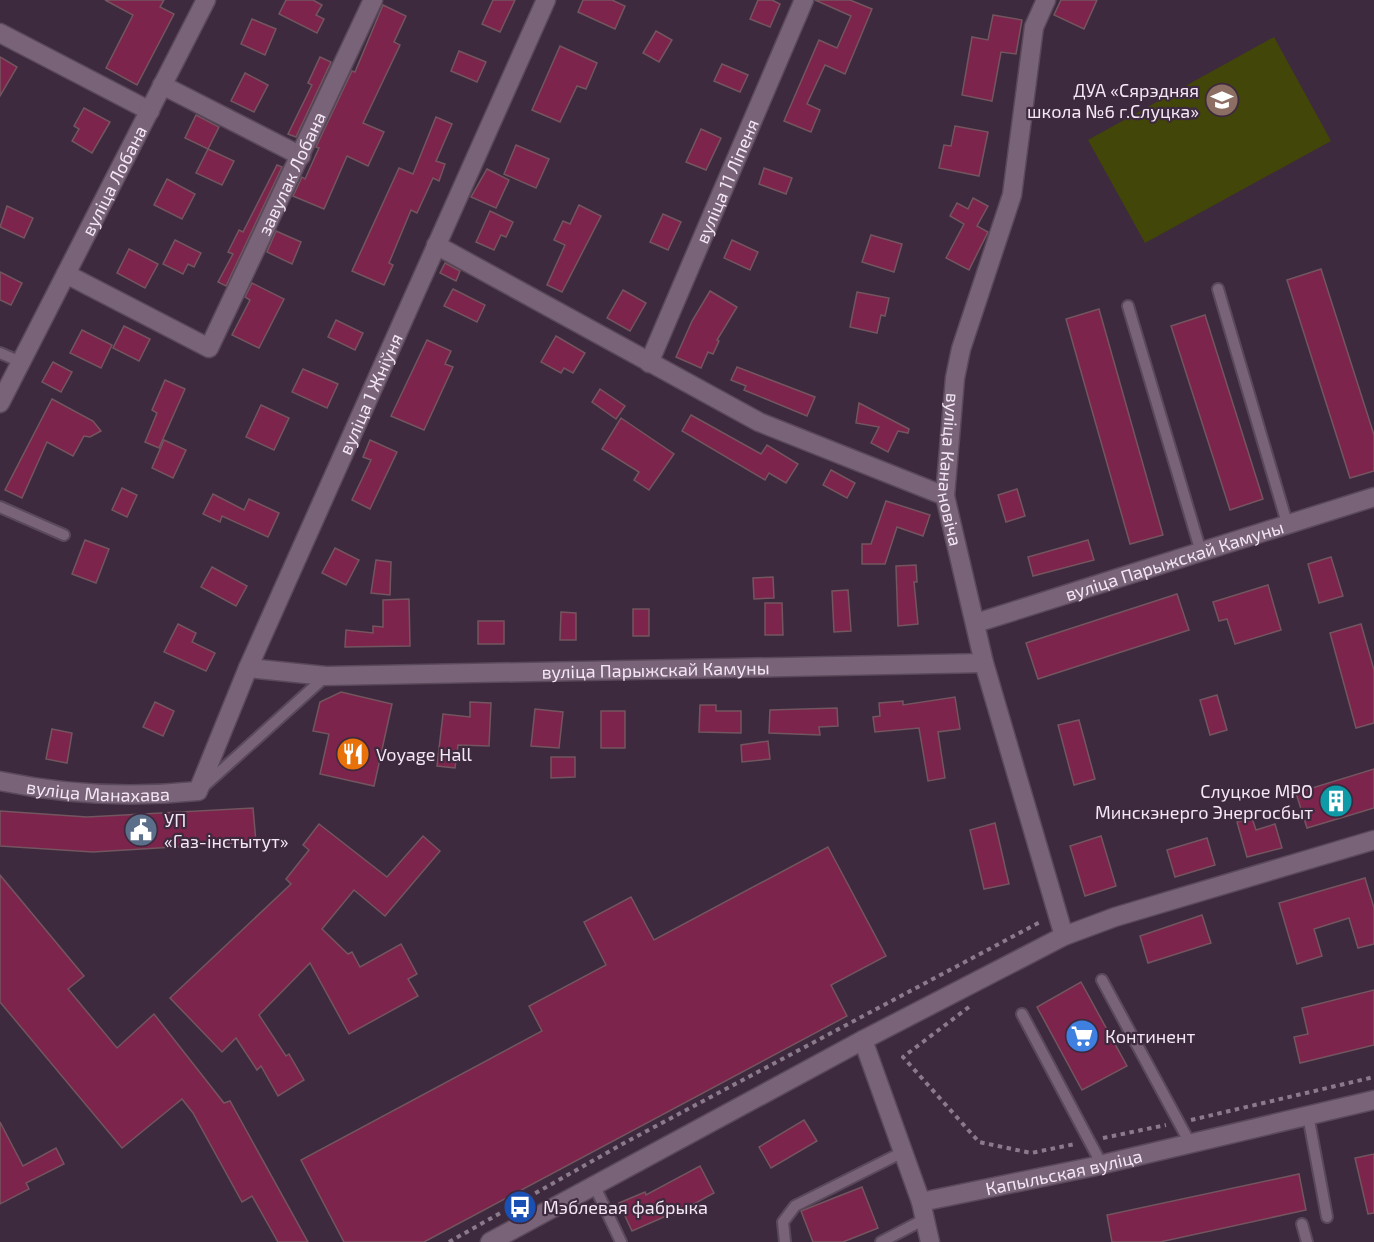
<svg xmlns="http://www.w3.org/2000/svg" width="1374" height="1242" font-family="'Exo 2',sans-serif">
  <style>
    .green { fill: #424609 }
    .building { fill: #7d244c; stroke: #73555f; stroke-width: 1.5 }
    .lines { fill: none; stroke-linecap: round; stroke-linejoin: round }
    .lane-casing { stroke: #5a495a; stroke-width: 14 }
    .street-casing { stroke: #5a495a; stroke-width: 21 }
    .secondary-casing { stroke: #5a495a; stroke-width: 21 }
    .path { stroke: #8b7a8b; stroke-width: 4; stroke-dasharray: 4.5 4.5; stroke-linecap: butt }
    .lane { stroke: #796379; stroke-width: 10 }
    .street { stroke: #796379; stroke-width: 18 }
    .secondary { stroke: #796379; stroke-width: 18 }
    .labels { text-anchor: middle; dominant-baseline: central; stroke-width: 4.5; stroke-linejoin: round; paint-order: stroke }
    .poi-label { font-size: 18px; fill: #f4e7f4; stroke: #3e2a3e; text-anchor: start }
    .street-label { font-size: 18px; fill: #f4e7f4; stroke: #3e2a3e }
  </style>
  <rect width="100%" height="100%" fill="#3e2a3e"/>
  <!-- green -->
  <polygon class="green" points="1274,37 1331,141 1145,243 1088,140"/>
  <!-- building -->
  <g class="building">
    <polygon points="105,0 164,0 160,7 174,14 137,85 106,68 133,15"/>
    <polygon points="286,0 313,0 322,5 316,15 324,19 317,33 279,14"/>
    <polygon points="493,0 515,0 500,32 482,24"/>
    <polygon points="583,0 612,0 625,6 615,29 578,12"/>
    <polygon points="758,0 772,0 780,4 770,27 750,19"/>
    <polygon points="815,0 850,0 872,9 845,74 825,65 807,104 820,110 811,132 784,121 819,40 837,48 851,16"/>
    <polygon points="1061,0 1097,0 1084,29 1054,15"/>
    <polygon points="383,5 406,16 394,42 400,45 363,123 384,132 368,166 347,156 324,209 293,196 302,177 305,179 319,148 316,147 352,71 355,72"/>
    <polygon points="993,15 1022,20 1016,54 1001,52 992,101 962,95 972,37 988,40"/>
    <polygon points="252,19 276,29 265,55 241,44"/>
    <polygon points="656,31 672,40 659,62 643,53"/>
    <polygon points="560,46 597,63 586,89 577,86 560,122 532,110"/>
    <polygon points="459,51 486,62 477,82 451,71"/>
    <polygon points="0,57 17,67 0,96"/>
    <polygon points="320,57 331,62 296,137 288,134 312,85 308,83"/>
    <polygon points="722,64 748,75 740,92 714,81"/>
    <polygon points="245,73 268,85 254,112 231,101"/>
    <polygon points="84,108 110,122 92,153 72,141 79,129 74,126"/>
    <polygon points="196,115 219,127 208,149 185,138"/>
    <polygon points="436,117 452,124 436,161 445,164 439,181 433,178 417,213 411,210 389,263 393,265 384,285 352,271 399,168 413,174"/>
    <polygon points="955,126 988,132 979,176 939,168 944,145 951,146"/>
    <polygon points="701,129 721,138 706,170 686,162"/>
    <polygon points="516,145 549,159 536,188 504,174"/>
    <polygon points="208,149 234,161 222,185 196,173"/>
    <polygon points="277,165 282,167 226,286 218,282 233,254 228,252 239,230 243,232"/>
    <polygon points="764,168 792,178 786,194 759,184"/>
    <polygon points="487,169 509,180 496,208 471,197"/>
    <polygon points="167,179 195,194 182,219 154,205"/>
    <polygon points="973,198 988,206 977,226 988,232 969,270 946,258 964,224 950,216 957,203 968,209"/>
    <polygon points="579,205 601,216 562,292 547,285 565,245 554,240 563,221 570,224"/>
    <polygon points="7,206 33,218 24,238 0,227"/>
    <polygon points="490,211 513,222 506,237 501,235 494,250 476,242"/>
    <polygon points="663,214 681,222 668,250 650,242"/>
    <polygon points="276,231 301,242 292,264 267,252"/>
    <polygon points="871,235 902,244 894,272 862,262"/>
    <polygon points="175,240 201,253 194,267 188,264 183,274 163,264"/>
    <polygon points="732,240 758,252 750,270 724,258"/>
    <polygon points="129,249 158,264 145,288 117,273"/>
    <polygon points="445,263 460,271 456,281 440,273"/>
    <polygon points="1321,269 1374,435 1374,471 1350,478 1287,280"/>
    <polygon points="0,272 22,283 11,305 0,300"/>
    <polygon points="252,283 284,299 259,348 232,335 250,300 245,297"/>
    <polygon points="453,289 485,305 477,322 444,306"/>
    <polygon points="623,290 646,303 630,331 607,318"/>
    <polygon points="710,291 737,307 717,340 719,341 713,354 708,352 701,368 676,357 692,321"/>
    <polygon points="857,292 889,298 885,316 881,315 877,333 850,327"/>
    <polygon points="1099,309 1163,535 1130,544 1066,319"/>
    <polygon points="1205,315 1263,499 1230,510 1171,326"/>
    <polygon points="336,320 363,333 355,350 328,337"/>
    <polygon points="124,326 150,339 139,361 113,348"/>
    <polygon points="82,330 112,345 101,368 70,353"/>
    <polygon points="556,336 585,353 573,373 564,368 561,373 541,362"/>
    <polygon points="427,340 451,351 445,364 453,367 424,430 391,416"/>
    <polygon points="53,362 72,372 61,392 42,382"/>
    <polygon points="737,367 815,397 807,416 744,390 746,386 731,380"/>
    <polygon points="303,369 338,384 327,408 292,392"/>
    <polygon points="165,380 185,389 159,448 145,442 157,413 152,410"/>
    <polygon points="600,389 625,406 616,419 592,402"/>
    <polygon points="52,399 93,421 101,431 90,437 84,436 73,456 47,442 22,498 5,490"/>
    <polygon points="859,403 909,429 908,433 898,431 888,452 871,443 879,427 856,423"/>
    <polygon points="261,405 289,418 274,450 246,437"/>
    <polygon points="691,415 761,454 767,445 798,464 786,483 769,473 765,480 682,431"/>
    <polygon points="621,418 674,454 649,490 634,480 639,472 602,449"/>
    <polygon points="164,440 186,450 173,478 152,468"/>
    <polygon points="370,440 397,452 370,509 352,500 371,460 363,457"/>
    <polygon points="831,470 855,483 847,498 823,485"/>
    <polygon points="122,488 137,495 127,517 112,510"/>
    <polygon points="1017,489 1025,516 1006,522 998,495"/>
    <polygon points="213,494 244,510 249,499 279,513 268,537 222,516 220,522 203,514"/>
    <polygon points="886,501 930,515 923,536 897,527 885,564 862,564 862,544 871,544"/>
    <polygon points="85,540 109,549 96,583 72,574"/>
    <polygon points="1088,540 1094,560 1033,576 1028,557"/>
    <polygon points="335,548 359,560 346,585 322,573"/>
    <polygon points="1331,557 1343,596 1319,603 1308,564"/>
    <polygon points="376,560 391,562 390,595 371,593"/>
    <polygon points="916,565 917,582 914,582 918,624 898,626 896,566"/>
    <polygon points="212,567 247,586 236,606 201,587"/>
    <polygon points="773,577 774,598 754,599 753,578"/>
    <polygon points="1268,585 1281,630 1235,644 1227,619 1219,621 1213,602"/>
    <polygon points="848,590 851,631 834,632 832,591"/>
    <polygon points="1177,594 1189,630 1038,679 1026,643"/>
    <polygon points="409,599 410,646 345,647 346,630 373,633 373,626 383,627 383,600"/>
    <polygon points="765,603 782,603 783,635 765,635"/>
    <rect x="633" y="609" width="16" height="27"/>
    <polygon points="561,612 576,613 576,640 560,640"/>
    <rect x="478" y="621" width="26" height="23"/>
    <polygon points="178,624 196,633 192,642 215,653 206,671 164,652"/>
    <polygon points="1361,624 1374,670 1374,723 1356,728 1330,633"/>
    <polygon points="341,692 392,704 374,786 320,774 329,734 313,731 320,702"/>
    <polygon points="1217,695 1227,730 1210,735 1200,700"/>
    <polygon points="955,697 960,729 938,732 945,778 928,781 919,728 875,732 873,717 880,716 879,703 903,701 903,705"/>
    <polygon points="155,702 174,711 163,736 143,727"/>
    <polygon points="470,702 491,703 489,746 458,745 455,768 437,766 443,714 470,717"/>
    <polygon points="700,705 716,705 716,711 741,711 741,733 699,732"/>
    <polygon points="837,708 838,726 819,727 820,735 769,733 770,710"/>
    <polygon points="535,709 563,712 559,748 531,746"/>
    <rect x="601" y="711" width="24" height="37"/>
    <polygon points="1079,720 1095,779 1074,785 1058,725"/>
    <polygon points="52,729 72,733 67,763 46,759"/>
    <polygon points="768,741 770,759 742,762 741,745"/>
    <polygon points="551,757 575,757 575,777 551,778"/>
    <polygon points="1374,769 1374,808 1307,828 1296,793"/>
    <polygon points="253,808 256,842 93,852 0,846 0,811 87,817"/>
    <polygon points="1252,818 1256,830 1275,824 1282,848 1247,857 1237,822"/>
    <polygon points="995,823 1009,884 984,889 970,830"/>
    <polygon points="319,824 387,877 423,836 440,851 385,916 354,890 322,929 348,954 352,952 360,967 401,944 417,974 408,979 418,996 349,1034 310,963 259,1015 286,1056 289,1054 304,1080 278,1096 261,1066 257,1070 236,1038 222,1052 170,998 291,884 286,879 309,850 303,845"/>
    <polygon points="1101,836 1116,886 1085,896 1070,846"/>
    <polygon points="1207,838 1215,865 1175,877 1167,850"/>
    <polygon points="828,847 886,956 831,985 847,1016 424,1242 344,1242 301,1160 542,1031 529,1006 606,965 584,922 631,897 654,940"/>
    <polygon points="0,875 84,976 68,989 117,1048 154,1014 224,1103 230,1101 308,1242 278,1242 252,1196 242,1202 193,1113 182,1099 122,1148 0,1002"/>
    <polygon points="1365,878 1374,908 1374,944 1358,948 1349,918 1314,929 1322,956 1297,964 1279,903"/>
    <polygon points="1202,915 1211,943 1148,963 1140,936"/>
    <polygon points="1081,982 1127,1066 1082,1090 1037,1007"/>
    <polygon points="1374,990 1374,1045 1300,1063 1294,1037 1308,1034 1302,1008"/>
    <polygon points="804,1120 817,1141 771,1168 759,1147"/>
    <polygon points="0,1122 23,1166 56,1148 64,1164 26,1183 29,1189 0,1204"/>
    <polygon points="1374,1154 1374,1213 1368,1214 1355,1158"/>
    <polygon points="700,1166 714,1193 674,1215 673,1213 632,1231 619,1203 645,1192 646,1195"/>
    <polygon points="1299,1174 1306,1210 1160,1242 1112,1242 1107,1215"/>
    <polygon points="862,1187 878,1228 843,1242 813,1242 801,1211"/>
  </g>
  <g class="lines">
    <defs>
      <g id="lane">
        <polyline points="1218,289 1287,523"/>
        <polyline points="1128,306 1201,552"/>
        <polyline points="0,353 21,362"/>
        <polyline points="0,507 64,535"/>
        <polyline points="203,787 326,676"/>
        <polyline points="1102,980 1191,1145"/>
        <polyline points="1022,1014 1102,1165"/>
        <polyline points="1308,1115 1327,1217"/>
        <polyline points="595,1187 621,1242"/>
        <polyline points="1302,1224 1307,1242"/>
        <polyline points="785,1242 783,1222 795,1206 903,1152"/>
        <polyline points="881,1242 925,1219"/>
      </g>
      <g id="street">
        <path id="s1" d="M1046 0 1034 27 1012 195 961 349 955 378 945 496 984 663 1064 936"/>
        <polyline points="0,33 150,111"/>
        <polyline points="162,85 301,156"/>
        <polyline points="436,245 759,422 945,496"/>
        <path id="s2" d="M66 274 209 348 373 0"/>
        <path id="s3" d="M649 363 804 0"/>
        <path id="s4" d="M0 403 206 0"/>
        <path id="s5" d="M976 623 1374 497"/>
        <path id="s6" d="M248 668 326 676 984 663"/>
        <path id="s7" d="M0 781C67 795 131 798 198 791L248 668 546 0"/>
        <polyline points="921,1202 930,1242"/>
      </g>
      <g id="secondary">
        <path id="s8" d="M863 1040 921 1202 1091 1167 1374 1100"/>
        <polyline points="490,1242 863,1040 1064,936 1115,917 1374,840"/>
      </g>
    </defs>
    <!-- lane casing -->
    <use href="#lane" class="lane-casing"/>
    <!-- street casing -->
    <use href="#street" class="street-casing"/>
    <!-- secondary casing -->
    <use href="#secondary" class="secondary-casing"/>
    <!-- path -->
    <g class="path">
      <polyline points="969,1007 903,1057 979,1142 1031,1153 1075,1144"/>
      <polyline points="1191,1120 1374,1077"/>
      <polyline points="1103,1138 1166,1125"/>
      <polyline points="449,1242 626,1142 1042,921"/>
    </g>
    <!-- lane -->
    <use href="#lane" class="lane"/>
    <!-- street -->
    <use href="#street" class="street"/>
    <!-- secondary -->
    <use href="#secondary" class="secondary"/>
  </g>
  <!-- icons -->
  <defs>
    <symbol id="school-disc" viewBox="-11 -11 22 22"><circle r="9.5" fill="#8d6e63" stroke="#3e2a3e"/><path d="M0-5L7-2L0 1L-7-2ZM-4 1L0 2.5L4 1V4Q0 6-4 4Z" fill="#fff"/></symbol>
    <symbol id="restaurant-disc" viewBox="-11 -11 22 22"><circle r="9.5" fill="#e8710a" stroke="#3e2a3e"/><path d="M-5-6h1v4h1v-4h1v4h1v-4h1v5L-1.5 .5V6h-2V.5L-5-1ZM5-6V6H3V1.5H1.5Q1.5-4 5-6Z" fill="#fff"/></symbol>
    <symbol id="building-disc" viewBox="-11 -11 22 22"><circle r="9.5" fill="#0f9aa8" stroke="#3e2a3e"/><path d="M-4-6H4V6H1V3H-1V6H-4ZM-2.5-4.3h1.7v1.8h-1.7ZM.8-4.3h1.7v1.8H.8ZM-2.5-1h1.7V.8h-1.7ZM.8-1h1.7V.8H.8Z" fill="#fff"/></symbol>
    <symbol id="civic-disc" viewBox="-11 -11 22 22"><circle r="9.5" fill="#5c6f8a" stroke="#3e2a3e"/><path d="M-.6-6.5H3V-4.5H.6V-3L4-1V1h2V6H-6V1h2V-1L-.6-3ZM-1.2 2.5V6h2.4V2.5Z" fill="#fff"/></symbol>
    <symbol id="supermarket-disc" viewBox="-11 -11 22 22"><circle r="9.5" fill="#3f7fe0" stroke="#3e2a3e"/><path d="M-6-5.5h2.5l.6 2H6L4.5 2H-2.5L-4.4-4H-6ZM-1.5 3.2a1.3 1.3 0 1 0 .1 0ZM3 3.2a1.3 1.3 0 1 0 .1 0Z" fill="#fff"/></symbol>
    <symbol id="bus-disc" viewBox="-11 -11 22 22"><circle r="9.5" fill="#1a4fb4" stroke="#3e2a3e"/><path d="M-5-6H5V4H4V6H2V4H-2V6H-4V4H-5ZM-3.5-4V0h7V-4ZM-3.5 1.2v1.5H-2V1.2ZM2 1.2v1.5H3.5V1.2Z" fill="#fff"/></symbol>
  </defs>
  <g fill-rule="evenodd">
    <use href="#school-disc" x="1203" y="81" width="38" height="38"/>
    <use href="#restaurant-disc" x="334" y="735" width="38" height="38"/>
    <use href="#building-disc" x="1317" y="782" width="38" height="38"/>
    <use href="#civic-disc" x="122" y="811" width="38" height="38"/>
    <use href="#supermarket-disc" x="1063" y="1017" width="38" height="38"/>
    <use href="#bus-disc" x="501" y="1188" width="38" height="38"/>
  </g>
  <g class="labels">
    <!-- poi labels -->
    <g class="poi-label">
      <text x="1199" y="90" text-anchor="end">ДУА «Сярэдняя<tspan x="1199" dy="21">школа №6 г.Слуцка»</tspan></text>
      <text x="376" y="754">Voyage Hall</text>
      <text x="1313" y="791" text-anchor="end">Слуцкое МРО<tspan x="1313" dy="21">Минскэнерго Энергосбыт</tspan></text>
      <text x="164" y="820">УП<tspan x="164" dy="21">«Газ-інстытут»</tspan></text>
      <text x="1105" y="1036">Континент</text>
      <text x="543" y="1207">Мэблевая фабрыка</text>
    </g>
    <!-- street labels -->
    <g class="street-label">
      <text stroke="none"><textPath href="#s2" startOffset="354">завулак Лобана</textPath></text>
      <text stroke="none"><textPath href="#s4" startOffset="250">вуліца Лобана</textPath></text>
      <text stroke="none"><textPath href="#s3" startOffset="198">вуліца 11 Ліпеня</textPath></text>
      <text stroke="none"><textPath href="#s7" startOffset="632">вуліца 1 Жніўня</textPath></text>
      <text stroke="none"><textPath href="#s1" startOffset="483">вуліца Канановіча</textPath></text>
      <text stroke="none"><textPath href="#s5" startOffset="208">вуліца Парыжскай Камуны</textPath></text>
      <text stroke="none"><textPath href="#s6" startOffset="408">вуліца Парыжскай Камуны</textPath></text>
      <text stroke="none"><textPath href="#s7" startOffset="99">вуліца Манахава</textPath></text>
      <text stroke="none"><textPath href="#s8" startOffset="318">Капыльская вуліца</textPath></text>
    </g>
  </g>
</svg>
